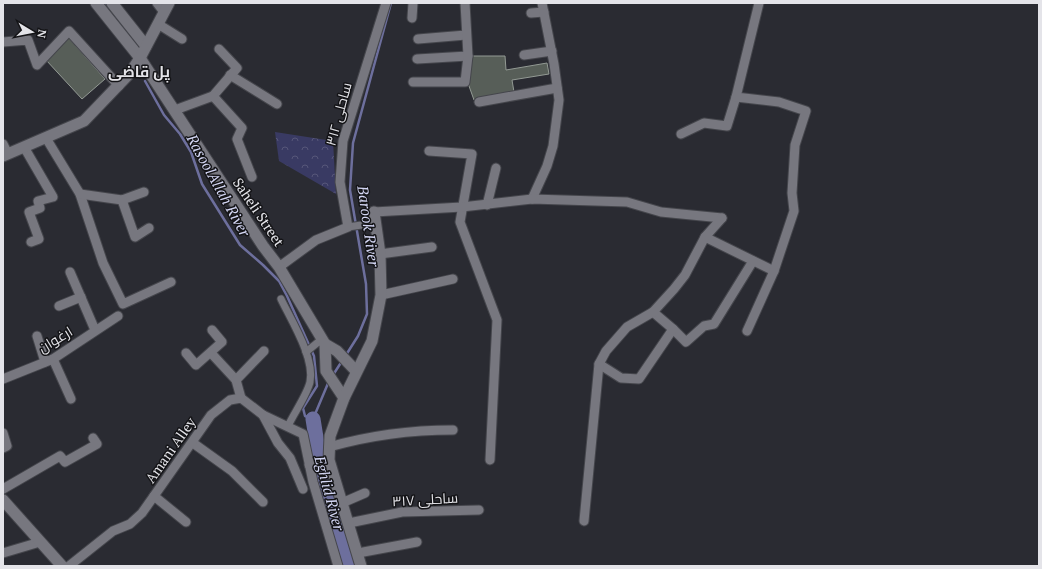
<svg xmlns="http://www.w3.org/2000/svg" width="1042" height="569" font-family="'PT Serif',Cairo,serif">
  <style>
    .park { fill: url(#park-crowns) }
    .lines { fill: none; stroke-linecap: round; stroke-linejoin: round }
    .stream { stroke: #6d6f9d; stroke-width: 2.5 }
    .river { stroke: #6d6f9d; stroke-width: 15 }
    .building { fill: #575e58; stroke: #939a94 }
    .pedestrian-casing { stroke: #45464c; stroke-width: 9 }
    .minor-casing { stroke: #45464c; stroke-width: 11 }
    .tertiary-casing { stroke: #45464c; stroke-width: 13 }
    .secondary-casing { stroke: #45464c; stroke-width: 13 }
    .pedestrian { stroke: #77777f; stroke-width: 7 }
    .minor { stroke: #77777f; stroke-width: 9 }
    .tertiary { stroke: #77777f; stroke-width: 11 }
    .secondary { stroke: #77777f; stroke-width: 11 }
    .labels { text-anchor: middle; dominant-baseline: central; stroke-width: 3; stroke-linejoin: round; paint-order: stroke }
    .street-label { font-size: 14px; fill: #e4e4e9; stroke: #141417 }
    .neighbourhood-label { font-size: 15px; font-weight: bold; fill: #e4e4e9; stroke: #141417 }
    .water-label { font-size: 15px; font-style: italic; fill: #d3d6f3; stroke: #141417 }
  </style>
  <defs>
    <pattern id="park-crowns" width="20" height="18" patternUnits="userSpaceOnUse"><rect width="20" height="18" fill="#393a63"/><path d="M2 6a3 3 0 1 1 6 0M12 15a3 3 0 1 1 6 0" fill="none" stroke="#565679"/></pattern>
  </defs>
  <rect width="100%" height="100%" fill="#2a2b32"/>
  <!-- park -->
  <polygon class="park" points="275,132 333,141 336,194 279,161"/>
  <g class="lines">
    <!-- stream -->
    <g class="stream">
      <polyline points="103,3 135,42"/>
      <polyline points="145,81 164,115 180,134 191,152 202,184 240,245 263,265 279,281 287,296 314,356 317,386 303,408 305,416 313,419 329,381"/>
      <polyline points="346,355 358,336 367,314 366,284 350,190 353,143 391,3"/>
      <polyline points="333,375 342,361"/>
    </g>
    <!-- river -->
    <polyline class="river" points="313,419 322,475 351,566"/>
  </g>
  <!-- building -->
  <g class="building">
    <polygon points="68,37 105,79 82,99 46,60"/>
    <polygon points="468,56 505,56 506,70 547,63 549,74 512,80 514,92 474,100 469,86"/>
  </g>
  <g class="lines">
    <defs>
      <g id="pedestrian">
        <polyline points="348,227 375,223"/>
        <path d="M281 299C291 320 315 358 310 382 307 395 294 413 288 426"/>
        <polyline points="306,352 322,339"/>
      </g>
      <g id="minor">
        <polyline points="157,3 164,12"/>
        <polyline points="531,13 544,12"/>
        <polyline points="412,18 413,3"/>
        <polyline points="158,24 182,39"/>
        <polyline points="418,39 466,35"/>
        <polyline points="3,42 28,40 37,65 69,31 119,86"/>
        <polyline points="524,55 552,51"/>
        <polyline points="417,59 468,56"/>
        <polyline points="230,75 277,104"/>
        <polyline points="413,82 465,82 468,56 465,3"/>
        <polyline points="213,96 237,68 219,49"/>
        <polyline points="479,102 557,88"/>
        <polyline points="175,110 213,96 242,128 237,139 252,177"/>
        <polyline points="681,134 704,123 727,126 736,97"/>
        <polyline points="46,138 80,194 103,263 123,304 171,282"/>
        <polyline points="3,144 8,154"/>
        <polyline points="24,147 53,197 38,201 40,208 29,212 39,239 31,242"/>
        <polyline points="429,151 472,154 460,222 497,320 490,460"/>
        <polyline points="80,194 122,200 144,192"/>
        <polyline points="532,199 547,166 553,146 559,100 554,64 542,3"/>
        <polyline points="122,200 135,237 149,228"/>
        <polyline points="487,205 496,168"/>
        <polyline points="374,212 462,207 532,199 627,202 661,212 722,218"/>
        <polyline points="705,237 774,271"/>
        <polyline points="380,254 432,247"/>
        <polyline points="279,267 316,240 348,227 340,182 343,141 386,3"/>
        <polyline points="70,272 95,330"/>
        <polyline points="381,295 453,279"/>
        <polyline points="59,306 81,297"/>
        <polyline points="673,329 686,342 704,326 714,324 753,261"/>
        <polyline points="747,331 774,271 794,211 792,193 795,145 806,111 779,102 736,97 759,3"/>
        <polyline points="37,336 45,362"/>
        <polyline points="186,353 196,365 222,342 212,330"/>
        <polyline points="211,353 236,380"/>
        <polyline points="53,359 71,399"/>
        <polyline points="599,364 621,378 639,379 673,329 653,312"/>
        <polyline points="3,379 53,359 118,316"/>
        <polyline points="241,398 236,380 264,351"/>
        <polyline points="263,415 278,443 290,458 303,489"/>
        <polyline points="3,433 7,446 3,448"/>
        <polyline points="193,443 232,471 263,502"/>
        <path d="M329 447C371 435 409 430 453 430"/>
        <polyline points="309,465 329,460"/>
        <polyline points="3,489 60,456 65,462 97,444 93,438"/>
        <polyline points="154,496 186,522"/>
        <polyline points="342,503 365,493"/>
        <polyline points="584,521 599,364 606,351 627,327 653,312 674,289 685,275 705,237 722,218"/>
        <polyline points="349,523 402,512 479,510"/>
        <polyline points="3,553 40,542"/>
        <polyline points="358,553 417,542"/>
        <polyline points="69,566 113,531 130,524 142,513 211,415 230,400 241,398 263,415 303,434 313,482 338,566"/>
      </g>
      <g id="tertiary">
        <polyline points="96,3 140,58 263,246 279,267 325,344 337,351 356,371"/>
        <polyline points="112,3 146,46"/>
        <polyline points="3,156 84,121 130,73 140,58 169,3"/>
        <polyline points="325,344 326,371 344,398"/>
        <polyline points="361,566 329,460 330,436 344,398 372,341 381,295 380,254 374,212"/>
      </g>
      <polyline id="secondary" points="3,500 62,566"/>
    </defs>
    <!-- pedestrian casing -->
    <use href="#pedestrian" class="pedestrian-casing"/>
    <!-- minor casing -->
    <use href="#minor" class="minor-casing"/>
    <!-- tertiary casing -->
    <use href="#tertiary" class="tertiary-casing"/>
    <!-- secondary casing -->
    <use href="#secondary" class="secondary-casing"/>
    <!-- pedestrian -->
    <use href="#pedestrian" class="pedestrian"/>
    <!-- minor -->
    <use href="#minor" class="minor"/>
    <!-- tertiary -->
    <use href="#tertiary" class="tertiary"/>
    <!-- secondary -->
    <use href="#secondary" class="secondary"/>
  </g>
  <g class="labels">
    <!-- street labels -->
    <g class="street-label">
      <text transform="translate(338 114) rotate(-75)">ساحلی ۳۱۲</text>
      <text transform="translate(259 212) rotate(56)">Saheli Street</text>
      <text transform="translate(55 339) rotate(-31)">ارغوان</text>
      <text transform="translate(170 450) rotate(-55)">Amani Alley</text>
      <text transform="translate(425 499) rotate(-3)">ساحلی ۳۱۷</text>
    </g>
    <!-- neighbourhood labels -->
    <g class="neighbourhood-label">
      <text x="139" y="71">پل قاضی</text>
    </g>
    <!-- water labels -->
    <g class="water-label">
      <text transform="translate(219 185) rotate(61)">RasoolAllah River</text>
      <text transform="translate(369 226) rotate(82)">Barook River</text>
      <text transform="translate(330 493) rotate(75)">Eghlid River</text>
    </g>
  </g>
  <!-- border -->
  <rect width="1042" height="569" fill="none" stroke="#e4e4e9" stroke-width="8"/>
  <!-- north arrow -->
  <g transform="translate(32 32) rotate(100)" stroke="#141417" stroke-width="3" paint-order="stroke">
  <path d="M0-3L7 15L0 10L-7 15Z" fill="#e4e4e9"/>
  <text y="-6" font-size="11" font-weight="bold" text-anchor="middle" fill="#e4e4e9">N</text>
  </g>
</svg>
